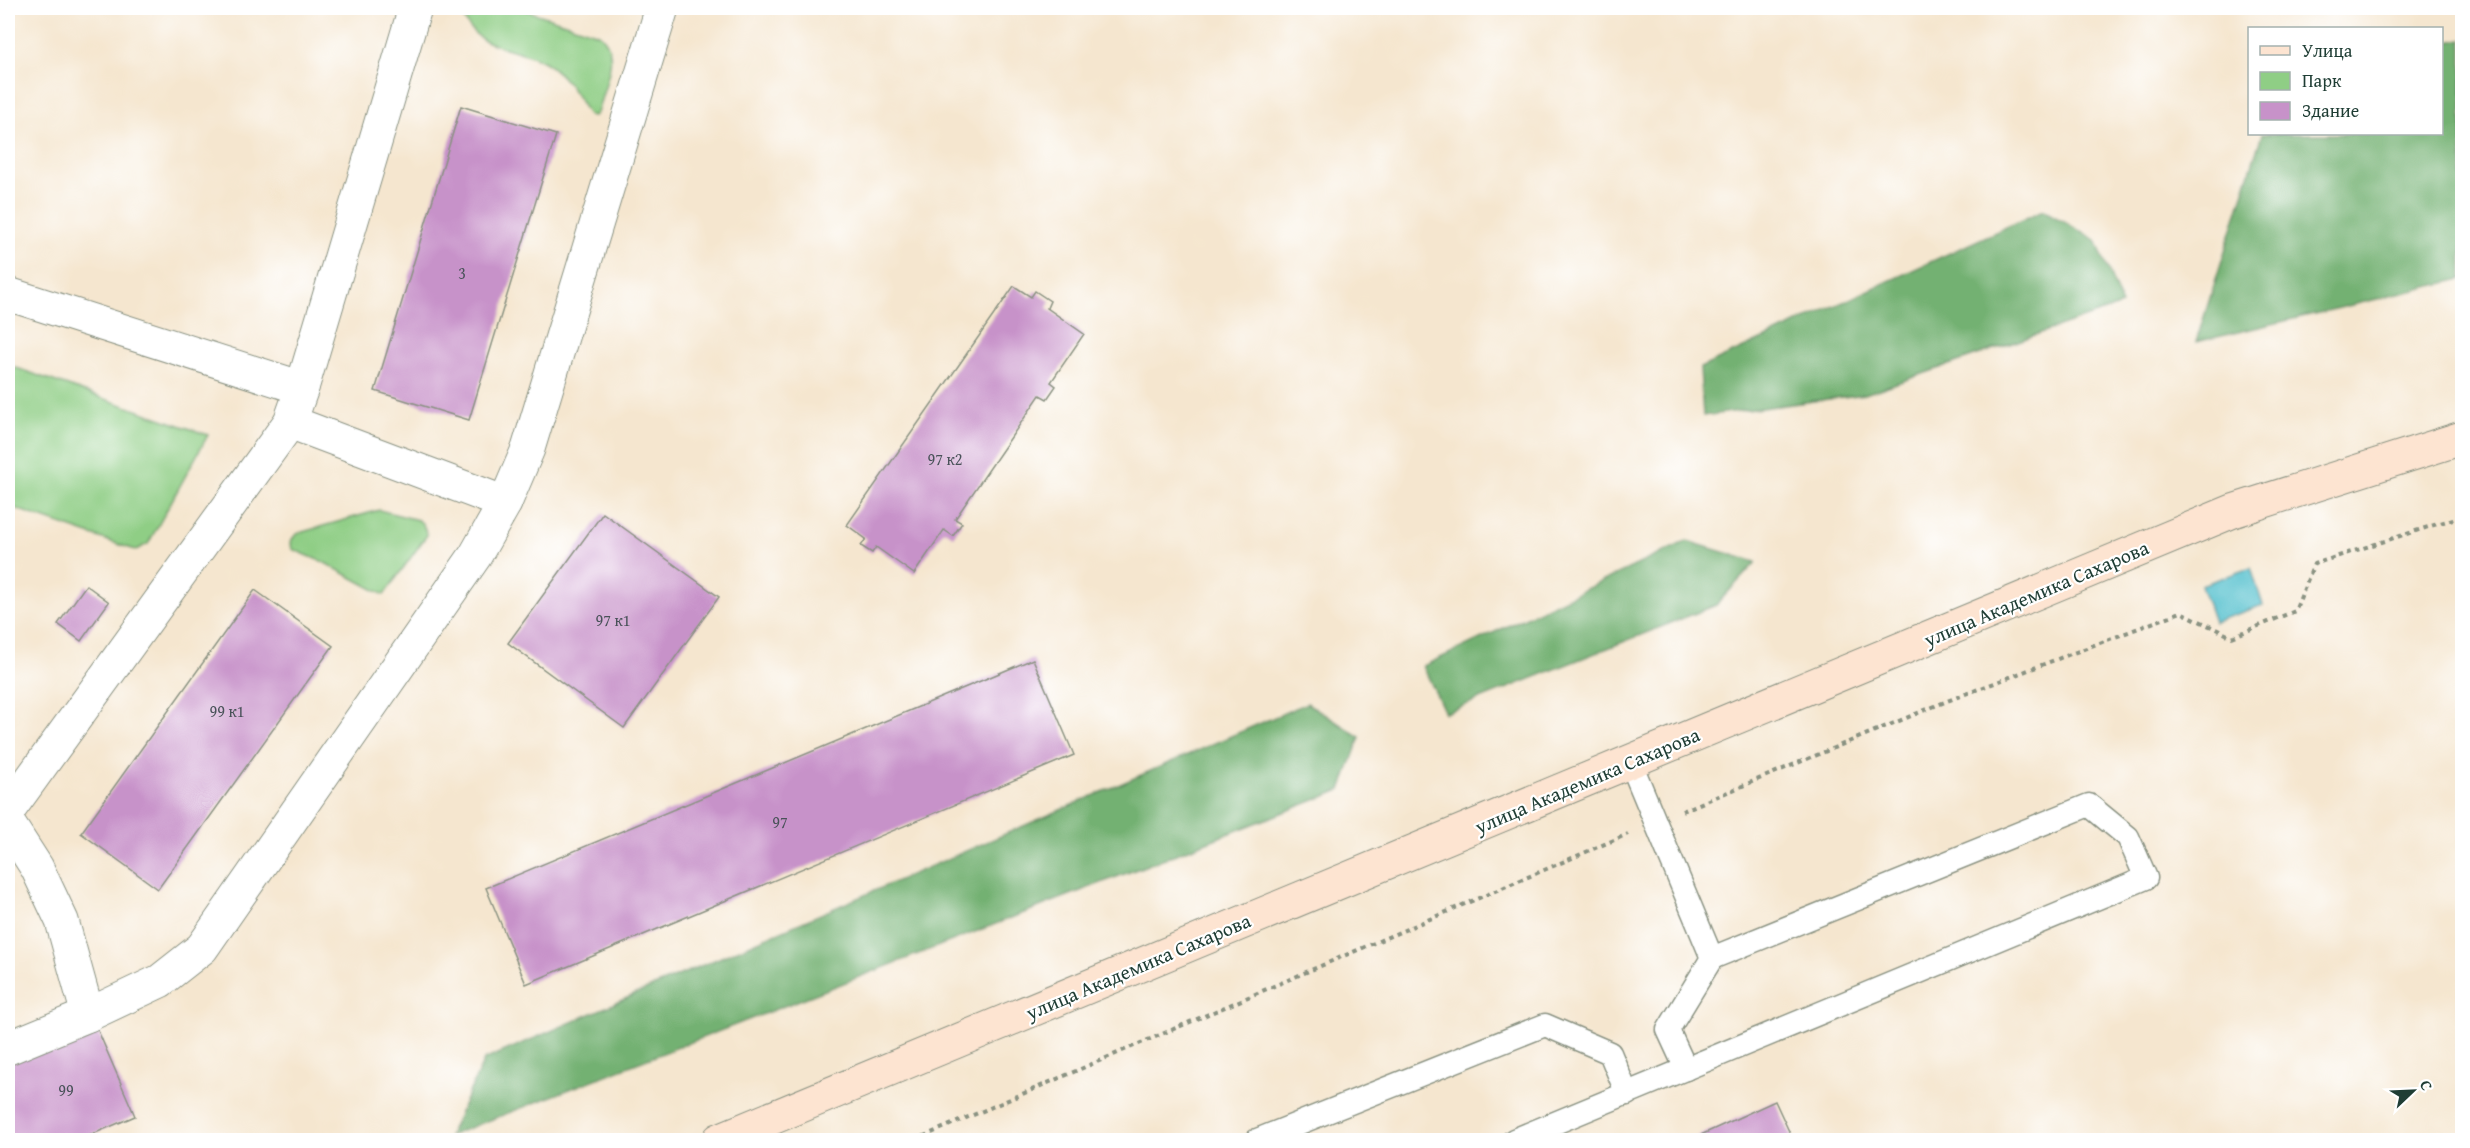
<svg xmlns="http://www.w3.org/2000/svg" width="2470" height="1148" font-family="'Gentium Book Plus',serif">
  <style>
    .green { fill: #8fce85; stroke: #57865c; stroke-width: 1.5 }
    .forest { fill: #73b172; stroke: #497753; stroke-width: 1.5 }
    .water { fill: #53c0cd; stroke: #397e80; stroke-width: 1.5 }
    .building { fill: #c792c9 }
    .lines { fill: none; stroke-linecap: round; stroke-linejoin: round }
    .lane-casing { stroke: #8a9282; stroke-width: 25 }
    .street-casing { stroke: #8a9282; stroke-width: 35 }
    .secondary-casing { stroke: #8a9282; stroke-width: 35 }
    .path { stroke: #8a9282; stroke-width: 4; stroke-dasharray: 4.5 4.5; stroke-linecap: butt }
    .lane { stroke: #fff; stroke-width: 22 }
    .street { stroke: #fff; stroke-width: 33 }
    .secondary { stroke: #fde4d1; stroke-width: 33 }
    .labels { text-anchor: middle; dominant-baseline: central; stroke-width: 4.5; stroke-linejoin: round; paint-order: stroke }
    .number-label { font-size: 16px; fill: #495259 }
    .street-label { font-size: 20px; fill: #1f3d34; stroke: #fff }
  </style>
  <rect width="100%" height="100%" fill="#fff"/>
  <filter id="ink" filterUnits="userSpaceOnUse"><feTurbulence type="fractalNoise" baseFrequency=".0167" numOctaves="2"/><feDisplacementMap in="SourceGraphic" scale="12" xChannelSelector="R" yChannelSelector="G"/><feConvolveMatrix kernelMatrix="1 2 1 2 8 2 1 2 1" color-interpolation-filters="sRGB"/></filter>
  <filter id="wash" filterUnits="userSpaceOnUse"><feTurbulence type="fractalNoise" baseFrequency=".008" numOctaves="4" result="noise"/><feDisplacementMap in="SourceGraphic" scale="24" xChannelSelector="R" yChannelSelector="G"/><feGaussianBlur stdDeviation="1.35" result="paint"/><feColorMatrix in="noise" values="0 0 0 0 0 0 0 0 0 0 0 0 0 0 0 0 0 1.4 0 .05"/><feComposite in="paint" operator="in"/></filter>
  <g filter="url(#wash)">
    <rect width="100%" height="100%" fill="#f5e6cf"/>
    <!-- green -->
    <g class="green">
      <path d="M459 8H519L599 34C623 52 603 89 597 113L594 116 588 115C575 92 562 69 536 58 501 43 476 51 459 8Z"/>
      <polygon points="8,365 208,435 148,544 136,550 129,548 8,506"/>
      <path d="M379 510 418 520 423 524 427 535 384 595 325 563 292 549C290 541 291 538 299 533Z"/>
    </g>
    <!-- forest -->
    <g class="forest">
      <polygon points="2462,39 2462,279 2196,342 2262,134 2442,134 2442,43"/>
      <polygon points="2043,210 2096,240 2122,305 1865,394 1703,416 1700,368"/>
      <polygon points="1687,541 1756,562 1716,605 1445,713 1423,666"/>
      <polygon points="1307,703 1360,737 1341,790 449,1136 484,1060"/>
    </g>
    <!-- water -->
    <polygon class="water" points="2251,568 2263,605 2214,622 2201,585"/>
    <g id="blocks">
      <!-- building -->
      <g class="building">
        <polygon points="461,106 556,135 469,420 375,391"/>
        <polygon points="1014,286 1031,297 1035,291 1050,301 1047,308 1084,334 1051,382 1056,386 1047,399 1040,395 955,519 962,523 953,536 944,530 914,574 876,547 872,553 861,546 866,539 847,525"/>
        <polygon points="603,513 719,597 624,728 508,643"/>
        <polygon points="86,585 109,602 81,641 58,624"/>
        <polygon points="255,590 333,646 158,889 81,833"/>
        <polygon points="1033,659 1074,755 526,984 486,888"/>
        <polygon points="96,1026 135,1116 79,1140 8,1140 8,1064"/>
        <polygon points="1775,1101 1793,1140 1690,1140"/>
      </g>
    </g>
  </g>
  <g filter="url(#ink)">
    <use href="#blocks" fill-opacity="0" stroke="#8a9282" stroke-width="1.5"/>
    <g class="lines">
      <defs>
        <g id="lane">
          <polyline points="1686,1069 1668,1030 1712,958"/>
          <polyline points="1257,1140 1545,1025 1610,1053 1627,1094"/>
          <polyline points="1514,1140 2146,878 2128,837 2089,805 1712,958 1630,761"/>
        </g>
        <g id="street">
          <polyline points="8,294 302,388"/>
          <polyline points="290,422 505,503"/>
          <polyline points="8,811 290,422 302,388 415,8"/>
          <polyline points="8,823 37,868 62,921 88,1015"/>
          <polyline points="8,1048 88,1015 160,981 202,948 475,556 505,503 528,449 662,8"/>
        </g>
        <polyline id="secondary" points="719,1140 2233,511 2462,438"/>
      </defs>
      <!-- lane casing -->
      <use href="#lane" class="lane-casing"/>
      <!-- street casing -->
      <use href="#street" class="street-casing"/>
      <!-- secondary casing -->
      <use href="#secondary" class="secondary-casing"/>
      <!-- path -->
      <g class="path">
        <polyline points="1682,811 1947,701 2181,612 2232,637 2295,611 2314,564 2462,516"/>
        <polyline points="915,1140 1628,834"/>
      </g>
      <!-- lane -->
      <use href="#lane" class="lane"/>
      <!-- street -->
      <use href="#street" class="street"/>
      <!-- secondary -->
      <use href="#secondary" class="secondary"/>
    </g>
  </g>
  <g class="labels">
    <!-- number labels -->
    <g class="number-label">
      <text x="462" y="273">3</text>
      <text x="945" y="459">97 к2</text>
      <text x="613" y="620">97 к1</text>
      <text x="227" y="711">99 к1</text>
      <text x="780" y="822">97</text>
      <text x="66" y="1090">99</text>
    </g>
    <!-- street labels -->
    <g class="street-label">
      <text transform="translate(2036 593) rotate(-23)">улица Академика Сахарова</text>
      <text transform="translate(1587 780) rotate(-23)">улица Академика Сахарова</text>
      <text transform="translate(1138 966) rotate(-23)">улица Академика Сахарова</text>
    </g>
  </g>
  <!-- margin -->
  <rect width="2470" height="1148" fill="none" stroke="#fff" stroke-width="30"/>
  <!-- legend -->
  <rect x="2248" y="27" width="195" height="108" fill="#ffffff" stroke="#a5b1ae" stroke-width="1.5"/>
  <rect x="2260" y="46" width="30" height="9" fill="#fde4d1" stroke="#a5b1ae" stroke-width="1.5"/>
  <text x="2302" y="57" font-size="18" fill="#1f3d34">Улица</text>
  <rect x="2260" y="72" width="30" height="18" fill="#8fce85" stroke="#a5b1ae" stroke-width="1.5"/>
  <text x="2302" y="87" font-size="18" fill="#1f3d34">Парк</text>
  <rect x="2260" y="102" width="30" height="18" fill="#c792c9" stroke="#a5b1ae" stroke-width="1.5"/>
  <text x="2302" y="117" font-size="18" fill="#1f3d34">Здание</text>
  <!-- north arrow -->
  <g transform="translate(2413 1091) rotate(67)" stroke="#ffffff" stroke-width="4.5" paint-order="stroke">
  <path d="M0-4.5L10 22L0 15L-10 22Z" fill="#1f3d34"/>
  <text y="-9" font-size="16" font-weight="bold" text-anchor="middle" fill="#1f3d34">С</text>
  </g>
</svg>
